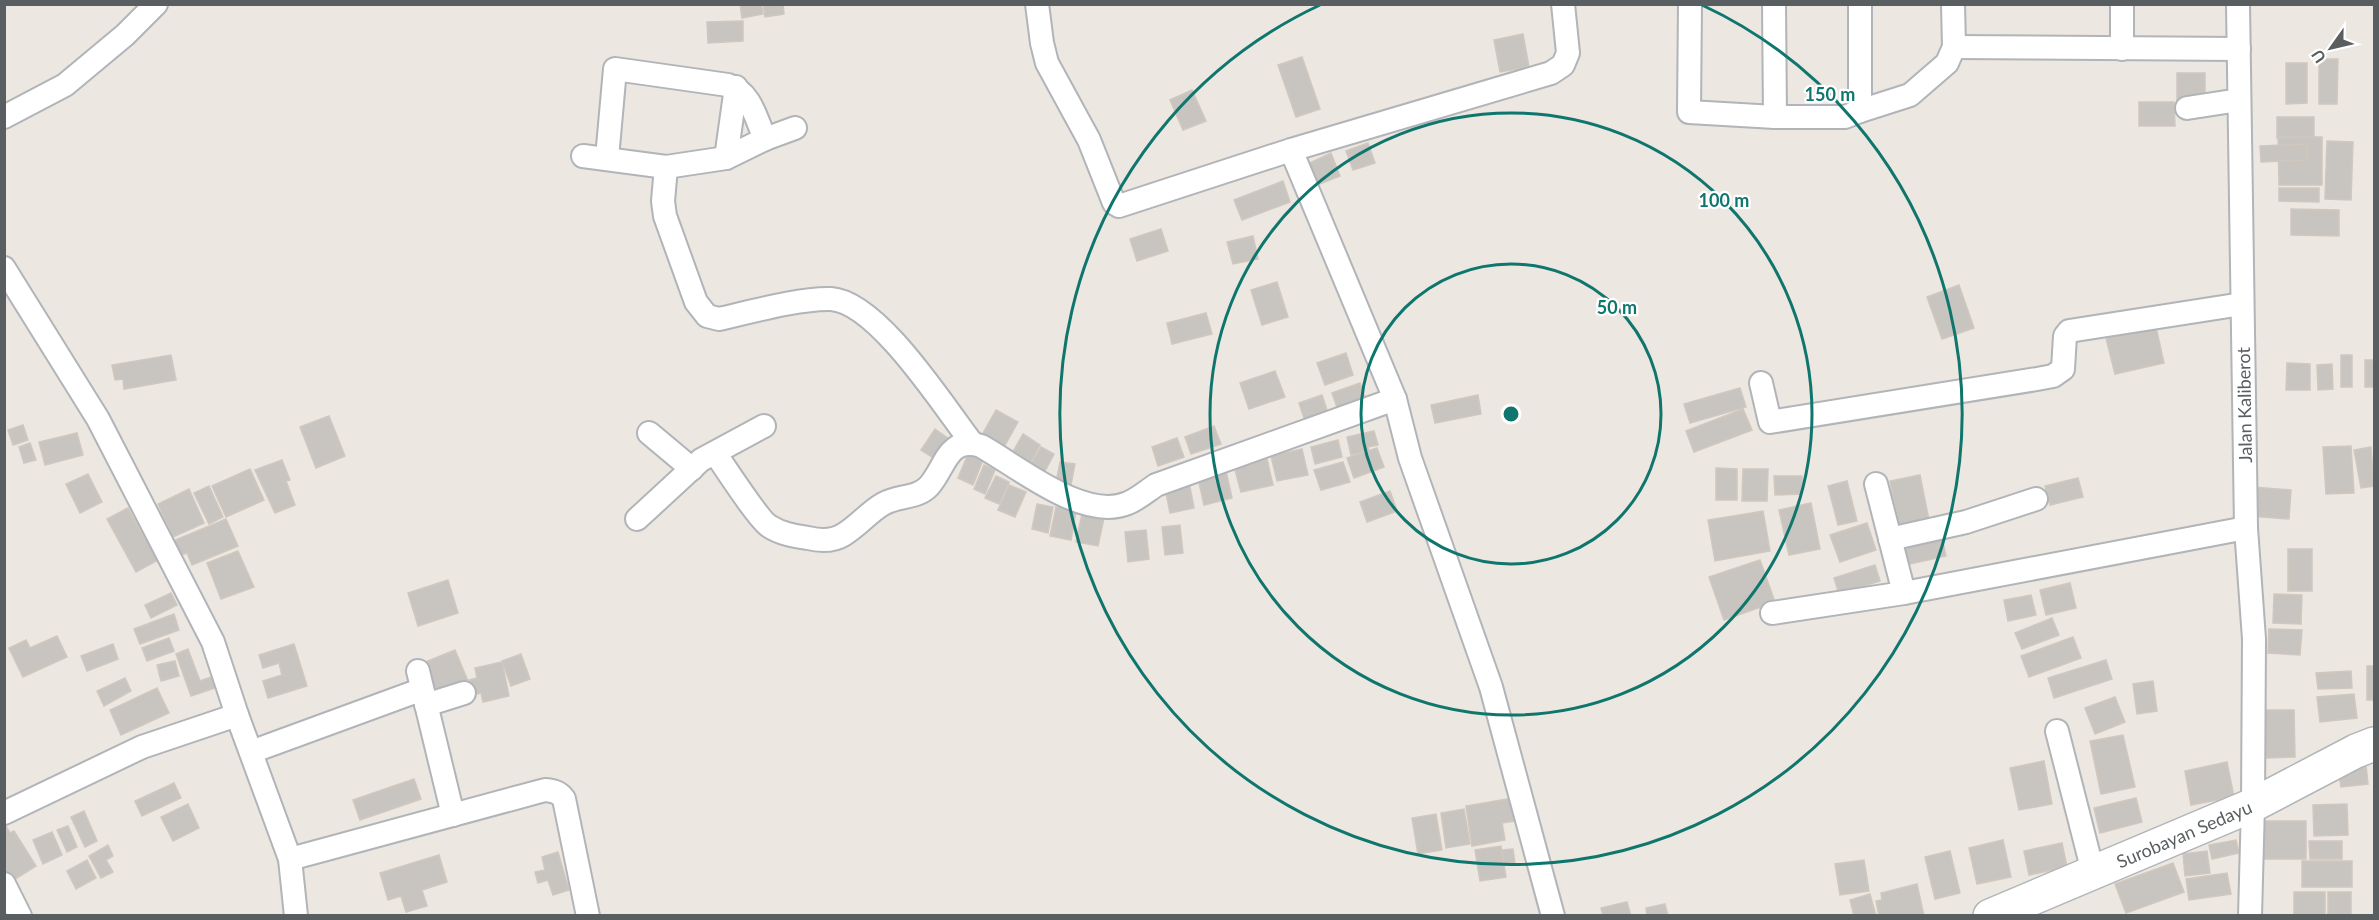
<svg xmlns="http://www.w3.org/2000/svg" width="2379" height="920" font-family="Lato,sans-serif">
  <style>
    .building { fill: #c8c4bf; stroke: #d0c8bf; stroke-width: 1.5 }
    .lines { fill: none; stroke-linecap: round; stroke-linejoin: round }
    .minor-casing { stroke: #b1b4b8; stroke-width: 26 }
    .secondary-casing { stroke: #b0b5b8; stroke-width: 36 }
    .minor { stroke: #fff; stroke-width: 22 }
    .secondary { stroke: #fff; stroke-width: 33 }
    .ring { fill: none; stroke: #0f766e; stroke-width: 3 }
    .labels { text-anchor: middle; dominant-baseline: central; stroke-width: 4.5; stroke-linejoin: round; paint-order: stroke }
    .street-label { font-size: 18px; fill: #595e61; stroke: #fff }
    .centre { fill: #0f766e; stroke: #fff; stroke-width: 3 }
    .ring-label { font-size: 18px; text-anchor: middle; font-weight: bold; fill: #0f766e; stroke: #fff; stroke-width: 4.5; stroke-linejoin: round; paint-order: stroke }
  </style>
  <rect width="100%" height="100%" fill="#ece7e0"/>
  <!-- building -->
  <g class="building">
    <polygon points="740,4 761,4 763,14 742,18"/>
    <polygon points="763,4 783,4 784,14 765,17"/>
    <polygon points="743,21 743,41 708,43 707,22"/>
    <polygon points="1523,34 1529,67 1500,72 1494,40"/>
    <polygon points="1302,57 1320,109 1296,117 1278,65"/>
    <polygon points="2319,59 2338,59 2337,104 2319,104"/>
    <polygon points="2286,63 2307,63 2307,103 2286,104"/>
    <polygon points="2177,73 2205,73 2205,102 2177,103"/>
    <polygon points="1192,90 1206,121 1183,130 1170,100"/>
    <polygon points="2139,102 2174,102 2175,126 2139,126"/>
    <polygon points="2277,117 2314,117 2314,139 2277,138"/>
    <polygon points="2278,137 2322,137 2322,185 2279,185"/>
    <polygon points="2327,141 2353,142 2351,200 2325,199"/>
    <polygon points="1368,143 1375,163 1353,170 1346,151"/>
    <polygon points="2307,144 2307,160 2261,162 2260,146"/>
    <polygon points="1331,153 1340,176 1312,187 1303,166"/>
    <polygon points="1283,181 1290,202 1242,220 1234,200"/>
    <polygon points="2279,188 2319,188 2319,202 2279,201"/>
    <polygon points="2291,209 2339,210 2339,236 2291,235"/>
    <polygon points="1161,229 1168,251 1137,261 1130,239"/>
    <polygon points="1253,236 1258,259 1233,264 1227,242"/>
    <polygon points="1277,282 1288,317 1262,325 1251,290"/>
    <polygon points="1959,285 1974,328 1942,339 1927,297"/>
    <polygon points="1206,313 1212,334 1172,344 1167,323"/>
    <polygon points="2156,327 2164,363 2115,374 2106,338"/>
    <polygon points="1346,353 1353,375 1325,385 1317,363"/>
    <polygon points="171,355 176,380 124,389 123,379 115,380 112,365"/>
    <rect x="2341" y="355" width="11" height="32"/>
    <rect x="2365" y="360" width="9" height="27"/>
    <polygon points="2287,363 2310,364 2310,390 2286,390"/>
    <polygon points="2332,364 2333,389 2318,390 2317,365"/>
    <polygon points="1275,371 1285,397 1249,409 1240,383"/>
    <polygon points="1360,383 1367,403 1339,413 1332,393"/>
    <polygon points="1740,388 1746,407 1690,423 1684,404"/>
    <polygon points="1322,395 1329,416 1306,424 1299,403"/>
    <polygon points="1478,395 1481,414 1435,423 1431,405"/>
    <polygon points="1743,409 1752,430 1694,452 1686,431"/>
    <polygon points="996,410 1018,422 1004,447 982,435"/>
    <polygon points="329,416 345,456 316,468 300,427"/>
    <polygon points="23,425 28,440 13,445 8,430"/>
    <polygon points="1214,426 1221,444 1191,454 1185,437"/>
    <polygon points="935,429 949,439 935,459 921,450"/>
    <polygon points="1374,431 1378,445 1368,447 1369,450 1351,455 1347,437"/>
    <polygon points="77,433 83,455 45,465 39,442"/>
    <polygon points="1023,434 1040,445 1028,467 1010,457"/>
    <polygon points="1177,438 1184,457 1158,466 1152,447"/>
    <polygon points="1338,440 1342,457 1315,464 1311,447"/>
    <polygon points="30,443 36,460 24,463 19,447"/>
    <polygon points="2351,446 2354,493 2326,494 2323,447"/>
    <polygon points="1041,447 1054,454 1043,475 1029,467"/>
    <polygon points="2371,447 2374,486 2361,488 2354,450"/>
    <polygon points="1377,448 1384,467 1354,478 1347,458"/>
    <polygon points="1302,449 1308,475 1277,481 1271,456"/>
    <polygon points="968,454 983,460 973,485 958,478"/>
    <polygon points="1267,459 1273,485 1241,492 1234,466"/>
    <polygon points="282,460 290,480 286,481 295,505 275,513 255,470"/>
    <polygon points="1060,462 1075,464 1070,490 1055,487"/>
    <polygon points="1343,462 1350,482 1321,490 1314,470"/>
    <polygon points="984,465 995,470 985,494 974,489"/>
    <polygon points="1716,468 1737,469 1737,500 1716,500"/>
    <polygon points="250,469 264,500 226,517 212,486"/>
    <polygon points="1743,469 1768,469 1767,501 1742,501"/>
    <polygon points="1226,471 1232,498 1204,505 1198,478"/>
    <polygon points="88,474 102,502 80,513 66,484"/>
    <polygon points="1920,475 1930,525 1900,531 1890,481"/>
    <polygon points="996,476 1009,482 999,504 985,498"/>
    <polygon points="1774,476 1802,476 1802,494 1775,495"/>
    <polygon points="2078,478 2083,497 2050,505 2045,486"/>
    <polygon points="1847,481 1857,521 1838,525 1828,486"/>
    <polygon points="1189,482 1194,508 1170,513 1165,488"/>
    <polygon points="1009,485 1026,492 1015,517 998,510"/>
    <polygon points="209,486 223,517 209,524 194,493"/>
    <polygon points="2252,487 2291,490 2289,519 2250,516"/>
    <polygon points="189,489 204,523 173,537 158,504"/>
    <polygon points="1390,491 1397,511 1367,522 1360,502"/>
    <polygon points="1811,503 1820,549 1789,555 1779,510"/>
    <polygon points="1037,504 1053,507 1048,533 1032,529"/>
    <polygon points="1056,507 1076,511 1071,540 1050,536"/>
    <polygon points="128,508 145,539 150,536 162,558 136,572 107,519"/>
    <polygon points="1763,511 1770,551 1715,561 1708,520"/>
    <polygon points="1082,514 1104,518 1098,546 1076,542"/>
    <polygon points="226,519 238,546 192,565 187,553 177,556 171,542"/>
    <polygon points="1867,523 1876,550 1840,562 1830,535"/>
    <polygon points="1180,525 1183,553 1165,555 1162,527"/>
    <polygon points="1146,530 1149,559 1128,562 1125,532"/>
    <polygon points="1941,534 1946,556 1905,565 1900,543"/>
    <rect x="2288" y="549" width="24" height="42"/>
    <polygon points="238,551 254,587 221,599 207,563"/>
    <polygon points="1760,560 1775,602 1724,620 1709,577"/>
    <polygon points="1875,565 1880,581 1839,594 1834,578"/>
    <polygon points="448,580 458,613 418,626 408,593"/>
    <polygon points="2070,583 2076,608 2046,615 2040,590"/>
    <polygon points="171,593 177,605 151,618 145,605"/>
    <polygon points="2274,594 2302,595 2301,624 2273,623"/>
    <polygon points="2031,595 2036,615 2008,621 2004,600"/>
    <polygon points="174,614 179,630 140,644 134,629"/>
    <polygon points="2052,618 2059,635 2022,649 2015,633"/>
    <polygon points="2269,629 2302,630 2300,655 2268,653"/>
    <polygon points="57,636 67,657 23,677 9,648 26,640 30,648"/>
    <polygon points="2073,637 2081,658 2029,677 2021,656"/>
    <polygon points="169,638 174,651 147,661 142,648"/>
    <polygon points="113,644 118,659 87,671 81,656"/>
    <polygon points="294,644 307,686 268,698 263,681 282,675 279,663 263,668 259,655"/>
    <polygon points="188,649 200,681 211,677 215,688 191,696 176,654"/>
    <polygon points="455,650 468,681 435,694 423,663"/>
    <polygon points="521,654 530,679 511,686 502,661"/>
    <polygon points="2106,660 2112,679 2054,698 2048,678"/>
    <polygon points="175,661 179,676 161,681 157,665"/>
    <polygon points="502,662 509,696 483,702 481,693 473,695 469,680 477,678 475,668"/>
    <rect x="2367" y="666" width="7" height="34"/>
    <polygon points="2351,671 2352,688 2318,689 2316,673"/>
    <polygon points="125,678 131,691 104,706 97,691"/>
    <polygon points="2153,681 2157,711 2137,714 2133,684"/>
    <polygon points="157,688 169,713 121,735 110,710"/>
    <polygon points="2354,694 2357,718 2320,722 2317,697"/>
    <polygon points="2115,697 2125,722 2095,734 2085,708"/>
    <polygon points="2265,710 2294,710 2295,757 2266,758"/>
    <polygon points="2123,735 2135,787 2101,794 2090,741"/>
    <polygon points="2044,761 2052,804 2019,810 2010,768"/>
    <polygon points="2227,762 2234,797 2191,805 2185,771"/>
    <polygon points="2366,765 2368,784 2341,787 2338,768"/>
    <polygon points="414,779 421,799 360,820 353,800"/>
    <polygon points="174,783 181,798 142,816 135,801"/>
    <polygon points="1518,797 1522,820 1502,823 1505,840 1472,846 1466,806"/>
    <polygon points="2136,798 2142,822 2100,833 2094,808"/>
    <polygon points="188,804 199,828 173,841 161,817"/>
    <polygon points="2347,804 2348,835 2314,836 2313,805"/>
    <polygon points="1464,809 1470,844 1446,848 1441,813"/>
    <polygon points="84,811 97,841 85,847 71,817"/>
    <polygon points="1436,814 1442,850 1418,854 1412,818"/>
    <polygon points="2262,821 2306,821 2306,859 2263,859"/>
    <polygon points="6,826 10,833 14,831 36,866 9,883 4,876"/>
    <polygon points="68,826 77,847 67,852 57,830"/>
    <polygon points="52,832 62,855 43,864 33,840"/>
    <polygon points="2003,840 2011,877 1977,884 1969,848"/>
    <polygon points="2236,840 2239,853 2212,859 2209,845"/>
    <polygon points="2309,841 2342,841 2342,859 2310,859"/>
    <polygon points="2062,843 2067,867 2029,875 2024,851"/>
    <polygon points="108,845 113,856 106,860 113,872 101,878 89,856"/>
    <polygon points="1501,846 1506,877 1480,881 1475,850"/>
    <polygon points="1513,849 1515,864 1504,865 1502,850"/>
    <polygon points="1950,851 1960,893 1935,899 1925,857"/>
    <polygon points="2207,851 2210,873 2185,876 2183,854"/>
    <polygon points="558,852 569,890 553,895 548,880 538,883 535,872 545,870 542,857"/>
    <polygon points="439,855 447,882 422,890 427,906 406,912 401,896 388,900 380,873"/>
    <polygon points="87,860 96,878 76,889 67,871"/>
    <polygon points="1864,860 1869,891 1840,895 1835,864"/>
    <rect x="2302" y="861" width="50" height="26"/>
    <polygon points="2173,863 2184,892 2126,913 2115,884"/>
    <polygon points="2227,873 2231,894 2189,900 2186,879"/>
    <polygon points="1917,884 1924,916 1879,916 1876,901 1882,900 1881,893"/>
    <rect x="2294" y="892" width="31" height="24"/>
    <rect x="2328" y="892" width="23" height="24"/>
    <polygon points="1870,894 1876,916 1854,916 1850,900"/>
    <polygon points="1627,902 1631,916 1603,916 1601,908"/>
    <polygon points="1665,904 1668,916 1647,916 1646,908"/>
  </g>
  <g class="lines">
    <defs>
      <g id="minor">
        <polyline points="1037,4 1042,43 1047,63 1089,140 1114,203 1119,206 1291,150 1551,73 1563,65 1568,53 1563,4"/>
        <polyline points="1690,4 1689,112 1775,117 1774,4"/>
        <polyline points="1860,4 1860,111 1910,95 1947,63 1954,47 1953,4"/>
        <polyline points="2122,4 2122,49"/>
        <polyline points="2238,4 2246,528 2254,639 2253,805 2250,916"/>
        <polyline points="1954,47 2239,49"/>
        <polyline points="2187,108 2239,100"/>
        <polyline points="4,117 65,85 125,35 156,4"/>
        <polyline points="1775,117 1845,117 1860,111"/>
        <polyline points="1291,150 1395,399 1410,458 1491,687 1553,916"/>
        <path d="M583 156 666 167 663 201 665 216 696 302 707 316 719 319C750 312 801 298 831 299 878 302 944 407 972 443"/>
        <path d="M607 158 615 69 728 85C751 92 756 119 765 139L795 128"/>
        <polyline points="726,158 736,87"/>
        <polyline points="666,167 726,158 765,139"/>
        <polyline points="4,268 98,419 213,642 237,715 290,859 296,916"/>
        <polyline points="1761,383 1770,422 2037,379 2053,376 2063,369 2065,336 2069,331 2242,304"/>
        <polyline points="649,433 692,469"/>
        <path d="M715 453C724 466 759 520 769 526 781 534 795 536 808 538 820 541 833 541 843 535 858 526 869 512 883 504 898 495 917 499 929 486 946 467 947 436 981 446 1019 467 1084 522 1128 503 1138 499 1147 491 1156 485L1395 399"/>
        <polyline points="1876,484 1904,593"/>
        <polyline points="637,519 701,460 764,426"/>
        <polyline points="1890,539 1966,522 2036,499"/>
        <polyline points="1772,613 1904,593 2246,528"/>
        <polyline points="418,671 453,815"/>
        <polyline points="426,705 464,693"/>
        <polyline points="2057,731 2093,872"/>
        <polyline points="251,752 412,693"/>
        <polyline points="4,813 142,747 237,715"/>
        <path d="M290 859 545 790C554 791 559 792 564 799L588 916"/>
        <polyline points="4,884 20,916"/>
      </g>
      <polyline id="secondary" points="1990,916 2253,805 2356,751 2374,744"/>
    </defs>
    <!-- minor casing -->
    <use href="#minor" class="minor-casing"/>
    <!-- secondary casing -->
    <use href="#secondary" class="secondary-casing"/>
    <!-- minor -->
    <use href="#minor" class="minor"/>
    <!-- secondary -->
    <use href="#secondary" class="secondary"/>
  </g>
  <!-- distance rings -->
  <g class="ring">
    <circle cx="1511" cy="414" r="150"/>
    <circle cx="1511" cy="414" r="301"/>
    <path d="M1702 5A451 451 0 1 1 1320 5"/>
  </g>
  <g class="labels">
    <!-- street labels -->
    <g class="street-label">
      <text transform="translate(2244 405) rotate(-91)">Jalan Kaliberot</text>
      <text transform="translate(2184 834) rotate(-23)">Surobayan Sedayu</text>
    </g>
  </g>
  <circle cx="1511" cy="414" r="9" class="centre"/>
  <g class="ring-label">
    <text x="1830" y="101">150 m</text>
    <text x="1724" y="207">100 m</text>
    <text x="1617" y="314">50 m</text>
  </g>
  <!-- border -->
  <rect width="2379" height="920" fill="none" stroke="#595e61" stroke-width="12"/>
  <!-- north arrow -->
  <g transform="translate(2331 48) rotate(236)" stroke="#ffffff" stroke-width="4.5" paint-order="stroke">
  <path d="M0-4.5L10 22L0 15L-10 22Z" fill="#595e61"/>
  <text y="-9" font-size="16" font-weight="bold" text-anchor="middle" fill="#595e61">U</text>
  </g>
</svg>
